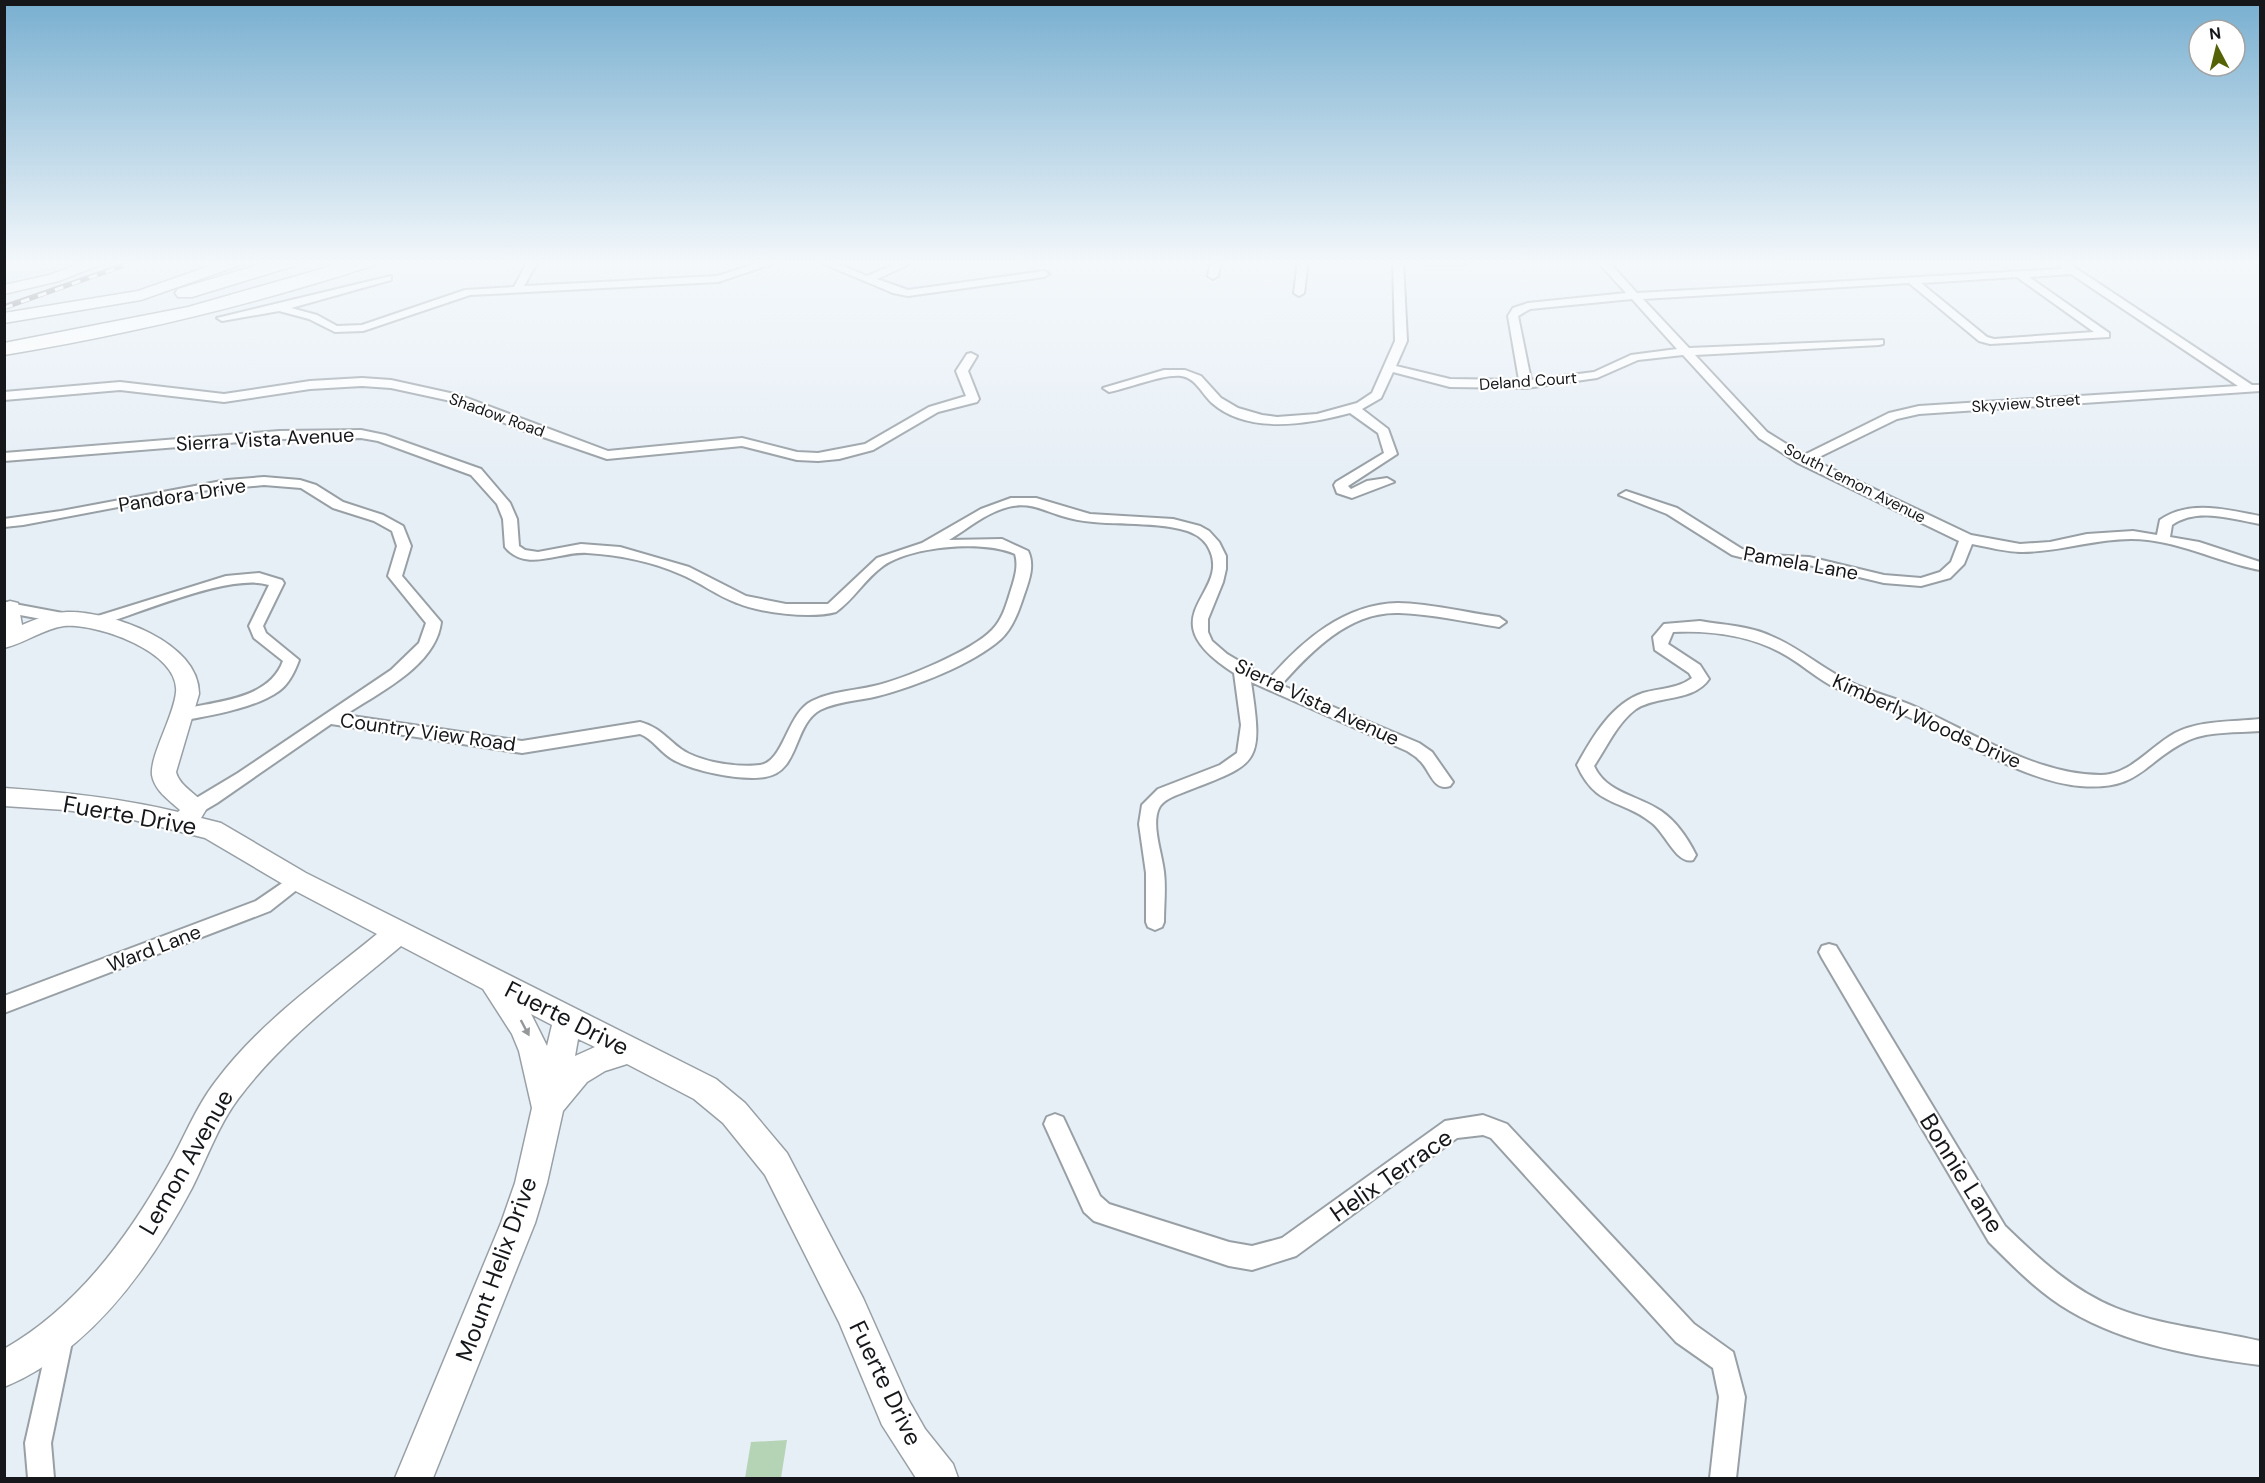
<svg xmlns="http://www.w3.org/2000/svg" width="2265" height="1483" font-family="'DM Sans',sans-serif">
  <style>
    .built { fill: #d5e4ef }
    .green { fill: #b5d3b5 }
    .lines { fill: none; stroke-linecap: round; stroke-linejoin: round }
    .street-casing { stroke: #98a0a6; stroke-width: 4 }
    .secondary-casing { stroke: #98a0a6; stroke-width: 3 }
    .highway-casing { stroke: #98a0a6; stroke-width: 3 }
    .street { fill: #fff; fill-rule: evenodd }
    .secondary { fill: #fff; fill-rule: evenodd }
    .highway { fill: #fff; fill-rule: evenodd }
    .tram { stroke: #64686d; stroke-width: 1.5 }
    .rail-casing { stroke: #64686d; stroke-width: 4.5 }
    .rail { stroke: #fff; stroke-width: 3; stroke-dasharray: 9; stroke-linecap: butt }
    .oneway { fill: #969798 }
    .labels { text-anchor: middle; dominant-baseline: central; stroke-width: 4.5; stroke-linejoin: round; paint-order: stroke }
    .far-street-label { font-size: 16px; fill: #15171a; stroke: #fff }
    .street-label { font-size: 20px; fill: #15171a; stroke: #fff }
    .near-street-label { font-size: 24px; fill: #15171a; stroke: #fff }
  </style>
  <rect width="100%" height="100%" fill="#e7eff6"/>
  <!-- built -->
  <polygon class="built" points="4,261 83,261 5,283"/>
  <!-- green -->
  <polygon class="green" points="787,1440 781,1478 745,1478 751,1442"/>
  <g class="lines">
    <defs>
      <g id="street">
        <polygon points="528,261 538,261 524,286 717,276 765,261 781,261 718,282 470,295 363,331 335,332 309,319 279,311 222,321 217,318 391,276 391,280 291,308 317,315 337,326 362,325 465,290 514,287"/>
        <polygon points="817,261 831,261 867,276 902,261 916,261 877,279 908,290 1044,271 1049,274 1044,277 908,296 893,293"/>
        <polygon points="1211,261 1221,261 1218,276 1213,279 1208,276"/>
        <polygon points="1298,261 1308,261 1304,293 1299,296 1294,293"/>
        <path d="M1393 261H1403L1407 341 1396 366 1450 379 1519 380 1508 316 1513 308 1528 303 1626 293 1597 261H1608L1637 293 2062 269 2059 265 2060 263H2068L2252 385H2260V391L1919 414 1897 419 1813 460 1971 535 2020 544 2050 542 2087 534 2133 531 2157 535 2160 520C2190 499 2227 510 2260 516V524C2232 519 2197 507 2172 525L2170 537 2199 542 2260 562V570C2217 562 2176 539 2131 539 2094 539 2059 552 2022 552 2006 552 1988 547 1972 544L1964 564 1950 578 1921 586 1884 583 1809 565 1764 563 1732 555 1667 514 1619 495 1626 491 1677 508 1742 549 1764 555 1809 557 1884 575 1921 578 1940 572 1951 562 1959 541 1798 463 1759 438 1683 355 1638 360 1597 378 1526 388 1450 387 1393 372 1381 398 1362 409 1388 429 1397 454 1348 486 1351 489 1367 481 1387 478 1394 482 1352 498 1337 493 1334 485 1336 482 1384 453 1378 433 1350 413C1309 424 1248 435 1212 403 1202 394 1196 378 1181 376 1162 374 1130 388 1109 392L1103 388 1164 370H1185L1201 376 1221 398 1238 408 1262 415 1277 417 1317 414 1357 403 1372 393 1395 341ZM2071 274 2238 386 1919 406 1889 413 1804 455 1767 432 1695 355 1879 345 1883 344V340L1689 348 1643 299 1909 283 1979 341 1990 344 2109 337V333L2029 277ZM2017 277 2094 332 1994 339 1987 337 1921 283ZM1632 299 1677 349 1631 355 1594 372 1531 380 1518 316 1530 309Z"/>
        <polygon points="1421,261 1471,261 1466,264 1426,264"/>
        <polygon points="971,353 977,356 968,371 979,399 977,402 938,412 873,450 839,459 818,461 797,460 742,446 607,459 517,428 451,401 391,388 362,386 310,389 224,402 120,390 4,400 4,392 120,382 224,394 310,381 362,378 391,380 459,395 608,451 742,438 797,452 818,453 865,444 929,407 966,396 956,371 967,354"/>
        <path d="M361 430 385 435 481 469 510 503 517 519 519 546 525 550 538 552 581 544 620 547 689 567 746 596 786 604H828L877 558 922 543 981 509 1011 498H1036L1090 514 1173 519 1200 526 1209 531 1219 542 1226 556V569L1223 582 1208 619V632L1212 641 1227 654 1269 679C1302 641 1344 604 1398 603 1429 603 1467 613 1499 617L1506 622 1499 627C1466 622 1432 614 1399 613 1350 611 1311 651 1281 685L1419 743 1432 752 1453 782 1450 786C1433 792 1430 769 1419 760 1416 756 1411 754 1407 751L1251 682C1264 767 1258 763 1182 793 1174 796 1163 800 1159 808 1151 825 1162 853 1164 872 1166 888 1164 905 1164 922L1162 927 1155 930 1148 927 1146 922V873L1139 824 1142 805 1158 789 1220 765 1237 753 1241 725 1234 673C1142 614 1237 594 1207 545 1201 536 1190 531 1180 529 1142 520 1100 528 1062 516 1045 511 1032 503 1013 506 989 510 969 528 949 540L1002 539 1028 551C1035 565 1029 581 1024 595 1019 610 1013 628 1001 639 973 664 914 687 878 696 858 701 838 701 820 710 793 725 800 772 765 777 741 781 692 771 672 759 660 752 653 739 640 734L522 753 331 724 217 803 200 813H188L185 808 188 803 238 773 391 670 419 643 426 623 388 576 397 546 392 531 374 521 333 508 301 488 264 485 208 490 23 525 4 527V519L61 511 227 480 264 477 300 480 316 485 343 502 383 515 403 526 411 546 402 576 441 622C436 666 378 693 345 715L522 741 640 722C659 727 666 738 681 749 699 762 738 768 760 765 784 762 787 713 812 701 832 691 853 691 874 686 904 679 972 651 992 630 1002 620 1006 606 1010 593 1014 580 1019 567 1015 554 984 540 912 546 883 566 865 579 854 599 836 612 811 619 761 613 737 603 717 596 700 582 680 574 651 561 618 555 587 553 560 551 526 573 505 547L503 519 497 504 471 475 378 441 361 438 279 439 4 461V453L279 431Z"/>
        <path d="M259 573 282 580 284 583 263 626 266 633 299 660C295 671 289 684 279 691 253 709 212 715 181 721L173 715 175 711C211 701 268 702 283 661L254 638 249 626 269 585C230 572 135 616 93 627L86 622 88 619 226 576Z"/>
        <polygon points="4,602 68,614 75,619 68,624 4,612"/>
        <path d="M1700 621C1723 625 1750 626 1771 636 1798 647 1820 667 1846 680 1868 692 1895 697 1918 708 1974 734 2038 775 2101 775 2130 775 2151 746 2175 733 2200 720 2232 722 2260 719V731C2237 733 2210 731 2189 740 2143 761 2142 791 2080 786 2026 782 1954 736 1904 715 1882 705 1858 699 1836 688 1819 680 1804 666 1787 656 1754 636 1712 630 1673 632L1668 644 1700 665 1709 679C1694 702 1657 695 1636 709 1617 723 1607 747 1594 766 1607 794 1638 795 1661 811 1677 822 1688 839 1696 855L1693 860C1677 865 1666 834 1652 823 1621 798 1596 808 1577 765 1592 738 1612 703 1643 693 1660 688 1678 689 1692 678L1689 673 1655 650 1653 637 1664 624Z"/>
        <polygon points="297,873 303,875 306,880 303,885 270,911 4,1013 4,996 256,901"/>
        <path d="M1829 944 1836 946 2005 1226C2038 1258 2073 1291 2116 1308 2162 1326 2213 1330 2260 1341V1365C2196 1357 2126 1344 2070 1311 2039 1293 2014 1267 1989 1242L1822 958 1819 952 1822 946Z"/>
        <polygon points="1055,1114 1063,1117 1100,1196 1109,1204 1229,1242 1252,1246 1282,1238 1445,1121 1483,1115 1507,1124 1694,1324 1733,1352 1745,1397 1736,1478 1710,1478 1719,1397 1713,1368 1676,1342 1491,1138 1483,1135 1457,1138 1296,1256 1252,1270 1229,1266 1094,1221 1084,1212 1044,1124 1047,1117"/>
        <polygon points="61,1325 70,1328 73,1337 51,1443 54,1478 28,1478 25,1443 49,1337 52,1328"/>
      </g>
      <g id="secondary">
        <polygon points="88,261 109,261 59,281 4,294 4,285 49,275"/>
        <polygon points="224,261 245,261 243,264 141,300 4,323 4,313 138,291"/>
        <path d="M10 601 18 603 22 625C36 619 52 613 67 612 111 611 200 642 199 694L176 772C180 788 199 794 207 808L201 818 221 823 306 873 716 1079 745 1103 787 1153 863 1298 908 1399 925 1429 953 1464 958 1478H916L882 1425 839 1322 765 1175 723 1123 694 1099 627 1064 605 1071 587 1082 563 1111 547 1183 535 1223 433 1478H395L501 1223 515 1183 532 1108 519 1051 512 1034 483 989 401 946C344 994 283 1039 238 1099 218 1126 207 1158 192 1188 150 1267 90 1352 4 1387V1349C76 1308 127 1239 167 1168 184 1139 195 1108 216 1081 260 1022 321 980 377 934L288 887 205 838 130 819 65 810 4 806V788C64 792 120 798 178 812L180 810C168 799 155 791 152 775 150 755 174 716 176 692 180 652 97 623 64 626 43 629 25 643 4 648V603ZM531 1014 552 1025 547 1046ZM578 1039 595 1047 575 1056Z"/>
      </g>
      <g id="highway">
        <polygon points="271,261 300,261 297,265 192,297 178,297 175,293 178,289"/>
        <path d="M349 261H377L374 265C253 305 130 334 4 355V343L188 307Z"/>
      </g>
    </defs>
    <!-- street casing -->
    <use href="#street" class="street-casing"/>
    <!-- secondary casing -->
    <use href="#secondary" class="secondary-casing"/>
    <!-- highway casing -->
    <use href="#highway" class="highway-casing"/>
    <!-- street -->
    <use href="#street" class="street"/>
    <!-- secondary -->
    <use href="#secondary" class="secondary"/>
    <!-- highway -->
    <use href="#highway" class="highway"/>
    <!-- tram -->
    <polyline class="tram" points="4,305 131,261"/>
    <defs>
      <polyline id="rail" points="4,308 137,261"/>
    </defs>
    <!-- rail casing -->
    <use href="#rail" class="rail-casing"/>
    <!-- rail -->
    <use href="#rail" class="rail"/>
  </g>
  <!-- one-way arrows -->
  <defs><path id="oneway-solid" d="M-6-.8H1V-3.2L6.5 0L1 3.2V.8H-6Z" transform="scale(1.5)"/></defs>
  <use class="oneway" href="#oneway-solid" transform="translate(525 1028) rotate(62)"/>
  <!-- sky -->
  <linearGradient id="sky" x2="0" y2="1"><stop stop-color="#78afd0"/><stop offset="0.56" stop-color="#f4f8fb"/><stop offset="1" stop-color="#f4f8fb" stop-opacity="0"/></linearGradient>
  <rect width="2265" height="469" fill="url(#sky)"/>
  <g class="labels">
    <!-- far-street labels -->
    <g class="far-street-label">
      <text transform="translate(1528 381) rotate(-4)">Deland Court</text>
      <text transform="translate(2026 403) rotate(-4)">Skyview Street</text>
      <text transform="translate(497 415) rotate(20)">Shadow Road</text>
      <text transform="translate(1855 483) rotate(27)">South Lemon Avenue</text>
    </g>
    <!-- street labels -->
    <g class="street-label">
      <text transform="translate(265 439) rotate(-3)">Sierra Vista Avenue</text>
      <text transform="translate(182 495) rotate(-9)">Pandora Drive</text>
      <text transform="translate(1801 563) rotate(10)">Pamela Lane</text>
      <text transform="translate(1317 702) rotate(25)">Sierra Vista Avenue</text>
      <text transform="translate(1927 721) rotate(24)">Kimberly Woods Drive</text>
      <text transform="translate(428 732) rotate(8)">Country View Road</text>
      <text transform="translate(154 948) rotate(-21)">Ward Lane</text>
    </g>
    <!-- near-street labels -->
    <g class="near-street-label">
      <text transform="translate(130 815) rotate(10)">Fuerte Drive</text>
      <text transform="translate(567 1018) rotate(27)">Fuerte Drive</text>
      <text transform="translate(186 1162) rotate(-60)">Lemon Avenue</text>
      <text transform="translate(1962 1173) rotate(58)">Bonnie Lane</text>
      <text transform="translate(1391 1175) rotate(-35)">Helix Terrace</text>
      <text transform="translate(496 1269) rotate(-70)">Mount Helix Drive</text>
      <text transform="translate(886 1383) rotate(64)">Fuerte Drive</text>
    </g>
  </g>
  <!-- border -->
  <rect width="2265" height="1483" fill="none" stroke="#15171a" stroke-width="12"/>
  <!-- north arrow -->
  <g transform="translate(2217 48) rotate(353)"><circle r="28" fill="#ffffff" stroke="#a1a2a3" stroke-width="1.5"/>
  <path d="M0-4.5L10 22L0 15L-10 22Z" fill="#556306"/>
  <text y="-9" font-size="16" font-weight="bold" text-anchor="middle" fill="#15171a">N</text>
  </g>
</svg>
